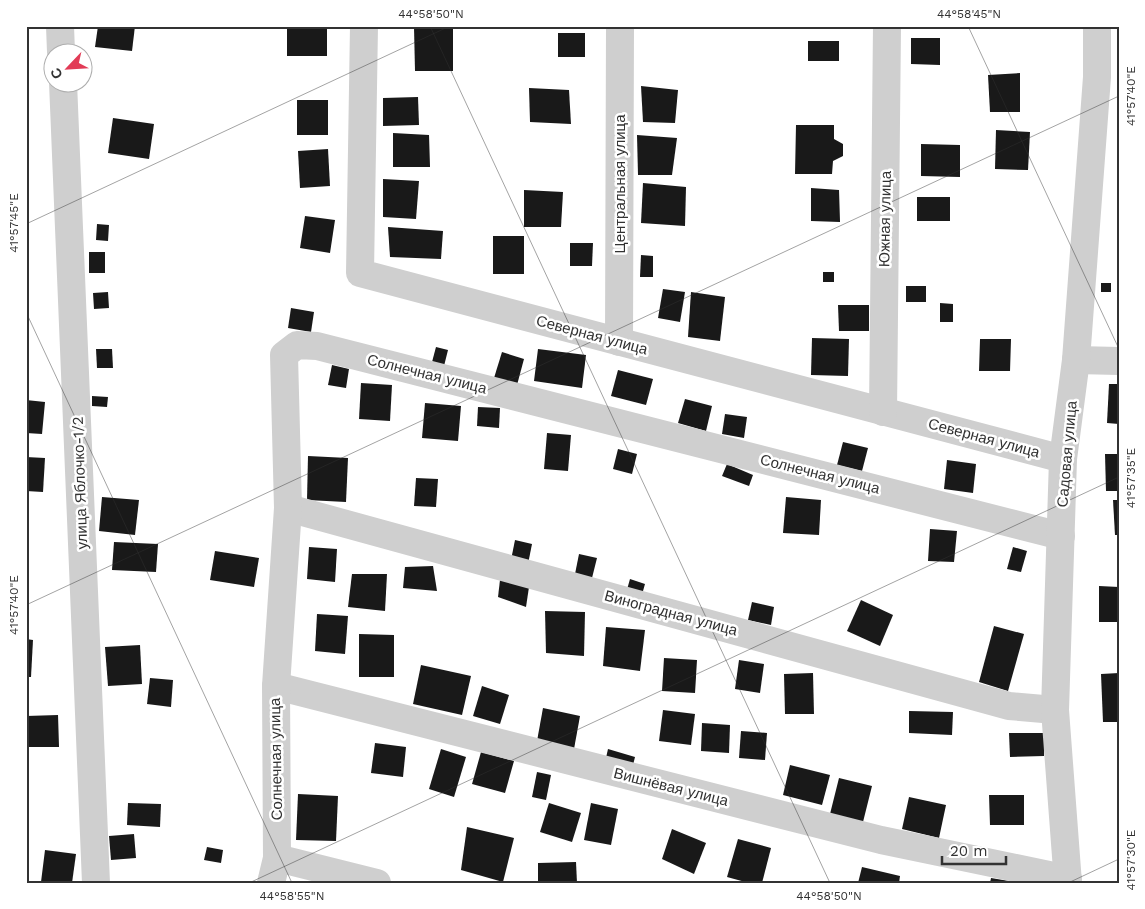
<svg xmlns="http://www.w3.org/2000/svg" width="1145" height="909" font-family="'Work Sans',sans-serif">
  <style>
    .building { fill: #191919 }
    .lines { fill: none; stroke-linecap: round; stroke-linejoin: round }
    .minor { stroke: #cfcfcf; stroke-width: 28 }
    .ticks { fill: none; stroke: #323232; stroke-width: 1; stroke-opacity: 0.45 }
    .labels { text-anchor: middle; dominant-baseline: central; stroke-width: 5; stroke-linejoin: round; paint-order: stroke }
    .street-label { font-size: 15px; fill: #323232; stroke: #fff }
    .neatline { fill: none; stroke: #323232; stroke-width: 2 }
    .ticks-label { font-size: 12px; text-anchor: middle; fill: #323232 }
  </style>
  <rect width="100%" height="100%" fill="#fff"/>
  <!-- building -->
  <g class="building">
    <polygon points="98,26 135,26 132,51 95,47"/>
    <rect x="287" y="26" width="40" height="30"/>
    <polygon points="414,27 453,27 453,71 415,71"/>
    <rect x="558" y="33" width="27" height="24"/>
    <polygon points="911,38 940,38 940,65 911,64"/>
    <rect x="808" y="41" width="31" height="20"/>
    <polygon points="1020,73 1020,112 990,112 988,75"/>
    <polygon points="641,86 678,90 675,123 643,122"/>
    <polygon points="529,88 569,90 571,124 530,122"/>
    <polygon points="418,97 419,125 383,126 383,98"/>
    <rect x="297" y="100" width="31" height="35"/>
    <polygon points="113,118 154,124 149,159 108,153"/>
    <polygon points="796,125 834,125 834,139 843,144 843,156 833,161 832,174 795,174"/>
    <polygon points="996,130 1030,132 1028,170 995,169"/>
    <polygon points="393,133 429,135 430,167 393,167"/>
    <polygon points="637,135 677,138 672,175 638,175"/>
    <polygon points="921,144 960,145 960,177 921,176"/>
    <polygon points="328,149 330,186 300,188 298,151"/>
    <polygon points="383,179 419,181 416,219 383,217"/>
    <polygon points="643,183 686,187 685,226 641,223"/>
    <polygon points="811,188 839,190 840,222 811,221"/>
    <polygon points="524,190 563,192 561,227 524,227"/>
    <rect x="917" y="197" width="33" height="24"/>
    <polygon points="305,216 335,220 330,253 300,248"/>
    <polygon points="97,224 109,225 108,241 96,240"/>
    <polygon points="388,227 443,231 441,259 390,257"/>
    <rect x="493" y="236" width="31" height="38"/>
    <polygon points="570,243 593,243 592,266 570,266"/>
    <rect x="89" y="252" width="16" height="21"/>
    <polygon points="641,255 653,256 653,277 640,277"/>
    <rect x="823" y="272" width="11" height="10"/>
    <rect x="1101" y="283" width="10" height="9"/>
    <rect x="906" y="286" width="20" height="16"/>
    <polygon points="663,289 685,292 680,322 658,318"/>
    <polygon points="108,292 109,308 94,309 93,293"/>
    <polygon points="691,292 725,297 720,341 688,337"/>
    <polygon points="940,303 953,304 953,322 940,322"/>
    <polygon points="838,305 869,305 869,331 839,331"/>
    <polygon points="291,308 314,312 311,332 288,328"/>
    <polygon points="812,338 849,339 848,376 811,375"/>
    <polygon points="980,339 1011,339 1010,371 979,371"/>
    <polygon points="436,347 448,350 444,366 432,362"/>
    <polygon points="96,349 112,349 113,368 97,368"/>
    <polygon points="538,349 586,355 582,388 534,381"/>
    <polygon points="502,352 524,359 517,385 494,378"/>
    <polygon points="332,365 349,369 346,388 328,385"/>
    <polygon points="618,370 653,379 646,405 611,396"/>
    <polygon points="361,383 392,385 390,421 359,419"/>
    <polygon points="1109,384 1119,384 1119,424 1107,423"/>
    <polygon points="92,396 108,397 107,407 92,406"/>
    <polygon points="685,399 712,406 706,431 678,423"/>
    <polygon points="26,400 45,402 42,434 26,433"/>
    <polygon points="425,403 461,406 458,441 422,438"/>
    <polygon points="478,407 500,408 499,428 477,426"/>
    <polygon points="725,414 747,417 744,438 722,434"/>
    <polygon points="547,433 571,435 568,471 544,469"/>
    <polygon points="843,442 868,448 862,471 837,465"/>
    <polygon points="618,449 637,454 632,474 613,469"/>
    <polygon points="1105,454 1119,454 1119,491 1106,491"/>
    <polygon points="308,456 348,458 346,502 307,500"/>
    <polygon points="26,457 45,458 43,492 26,491"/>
    <polygon points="947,460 976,464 973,493 944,489"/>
    <polygon points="727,464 753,475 749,486 722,476"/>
    <polygon points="416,478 438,479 436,507 414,506"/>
    <polygon points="102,497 139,500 135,535 99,531"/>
    <polygon points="786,497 821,500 819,535 783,533"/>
    <polygon points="1113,500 1119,500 1119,535 1115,535"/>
    <polygon points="930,529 957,531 954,562 928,561"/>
    <polygon points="515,540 532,544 528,564 511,560"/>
    <polygon points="114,542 158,544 156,572 112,570"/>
    <polygon points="309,547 337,549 335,582 307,579"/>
    <polygon points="1013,547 1027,551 1021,572 1007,569"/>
    <polygon points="215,551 259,558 254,587 210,580"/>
    <polygon points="579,554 597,558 591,582 574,579"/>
    <polygon points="433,566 437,591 403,588 405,567"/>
    <polygon points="352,574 387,574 385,611 348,607"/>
    <polygon points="630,579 645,584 641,598 626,593"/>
    <polygon points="500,580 529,587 526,607 498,597"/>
    <polygon points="1099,586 1119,587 1119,622 1099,622"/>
    <polygon points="861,600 893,615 880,646 847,631"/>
    <polygon points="752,602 774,607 771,625 748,620"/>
    <polygon points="545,611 585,612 584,656 546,653"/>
    <polygon points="317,614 348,616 345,654 315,651"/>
    <polygon points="994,626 1024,634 1008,691 979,682"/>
    <polygon points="606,627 645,630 640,671 603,666"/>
    <polygon points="359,634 394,635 394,677 359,677"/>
    <polygon points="26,639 33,640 31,677 26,677"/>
    <polygon points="140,645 142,684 108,686 105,647"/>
    <polygon points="664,658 697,660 695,693 662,691"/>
    <polygon points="739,660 764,664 760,693 735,689"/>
    <polygon points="421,665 471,676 462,715 413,704"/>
    <polygon points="813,673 814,714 785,714 784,674"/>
    <polygon points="1119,673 1119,722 1103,722 1101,674"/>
    <polygon points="150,678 173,680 171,707 147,704"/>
    <polygon points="482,686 509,695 500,724 473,716"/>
    <polygon points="543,708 580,716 574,749 537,741"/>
    <polygon points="663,710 695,714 691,745 659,741"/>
    <polygon points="909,711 953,712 952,735 909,733"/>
    <polygon points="58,715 59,747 27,747 26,716"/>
    <polygon points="702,723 730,725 729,753 701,751"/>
    <polygon points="741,731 767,733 765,760 739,758"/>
    <polygon points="1009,733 1044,733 1044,756 1010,757"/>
    <polygon points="375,743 406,747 403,777 371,773"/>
    <polygon points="441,749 466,757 454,797 429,789"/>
    <polygon points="608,749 635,757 632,769 605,762"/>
    <polygon points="481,752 514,761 505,793 472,784"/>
    <polygon points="790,765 830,775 822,805 783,795"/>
    <polygon points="537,772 551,775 546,800 532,797"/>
    <polygon points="839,778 872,786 863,822 830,814"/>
    <polygon points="298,794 338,796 336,841 296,840"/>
    <polygon points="989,795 1024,795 1024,825 990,825"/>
    <polygon points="909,797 946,805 939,838 902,829"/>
    <polygon points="128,803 161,804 160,827 127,825"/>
    <polygon points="549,803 581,813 572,842 540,832"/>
    <polygon points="591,803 618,809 611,845 584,840"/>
    <polygon points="467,827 514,838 503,882 461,870"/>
    <polygon points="672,829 706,843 694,874 662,859"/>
    <polygon points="134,834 136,858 111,860 109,836"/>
    <polygon points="738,839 771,848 762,883 749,883 727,877"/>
    <polygon points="207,847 223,850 221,863 204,860"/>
    <polygon points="45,850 76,854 72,883 41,882"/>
    <polygon points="576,862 577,883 538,883 538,863"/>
    <polygon points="862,867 900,876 899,883 858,883"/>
    <polygon points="991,878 1015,882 1015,883 990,883"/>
  </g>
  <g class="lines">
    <!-- minor -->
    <g class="minor">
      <polyline points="60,26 61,52"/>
      <polyline points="364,26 360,273 1063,459"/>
      <polyline points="63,82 96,883"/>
      <polyline points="619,342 620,26"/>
      <polyline points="1076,360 1119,361"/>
      <polyline points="883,412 887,26"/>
      <polyline points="288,508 1009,706 1055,710"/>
      <polyline points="276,686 881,840 1068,879"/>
      <polyline points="277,858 377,883"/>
      <polyline points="271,883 277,858 276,686 288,508 284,355 297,345 317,346 1061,536"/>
      <polyline points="1068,883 1055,710 1063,459 1076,360 1097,77 1097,26"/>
    </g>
  </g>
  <!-- ticks -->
  <path class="ticks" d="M430 26 830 883M968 26 1119 349M26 224 450 26M26 312 292 883M26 605 1119 96M249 883 1119 477M1068 883 1119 859"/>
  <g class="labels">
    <!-- street labels -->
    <g class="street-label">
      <text transform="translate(620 184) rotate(-90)">Центральная улица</text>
      <text transform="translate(885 219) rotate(-89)">Южная улица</text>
      <text transform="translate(592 335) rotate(15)">Северная улица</text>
      <text transform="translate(427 374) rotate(14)">Солнечная улица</text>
      <text transform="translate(984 438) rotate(15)">Северная улица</text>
      <text transform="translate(1067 454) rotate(-85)">Садовая улица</text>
      <text transform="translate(820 474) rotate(14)">Солнечная улица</text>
      <text transform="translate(80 483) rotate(-92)">улица Яблочко-1/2</text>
      <text transform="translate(671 613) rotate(15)">Виноградная улица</text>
      <text transform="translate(276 759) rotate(-91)">Солнечная улица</text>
      <text transform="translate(671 787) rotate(14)">Вишнёвая улица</text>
    </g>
  </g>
  <!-- border -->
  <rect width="1145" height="909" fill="none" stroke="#ffffff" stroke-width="55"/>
  <!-- north arrow -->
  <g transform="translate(68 68) rotate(245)"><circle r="24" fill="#ffffff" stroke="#adadad"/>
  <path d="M0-4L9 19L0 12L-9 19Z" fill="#e23b56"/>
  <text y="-8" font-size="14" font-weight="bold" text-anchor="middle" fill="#323232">С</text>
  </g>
  <!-- scale -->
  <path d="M942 856v8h64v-8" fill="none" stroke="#323232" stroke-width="2.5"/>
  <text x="950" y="856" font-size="15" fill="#323232" stroke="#ffffff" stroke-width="4" paint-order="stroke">20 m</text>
  <rect x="28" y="28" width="1090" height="854" class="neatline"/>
  <g class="ticks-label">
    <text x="431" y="18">44°58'50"N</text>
    <text x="969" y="18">44°58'45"N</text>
    <text transform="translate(1131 96) rotate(-90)" y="4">41°57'40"E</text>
    <text transform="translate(14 223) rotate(-90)" y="4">41°57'45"E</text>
    <text transform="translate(1131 478) rotate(-90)" y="4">41°57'35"E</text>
    <text transform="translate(14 605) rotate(-90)" y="4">41°57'40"E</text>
    <text transform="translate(1131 860) rotate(-90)" y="4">41°57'30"E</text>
    <text x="292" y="900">44°58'55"N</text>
    <text x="829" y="900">44°58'50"N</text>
  </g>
</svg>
